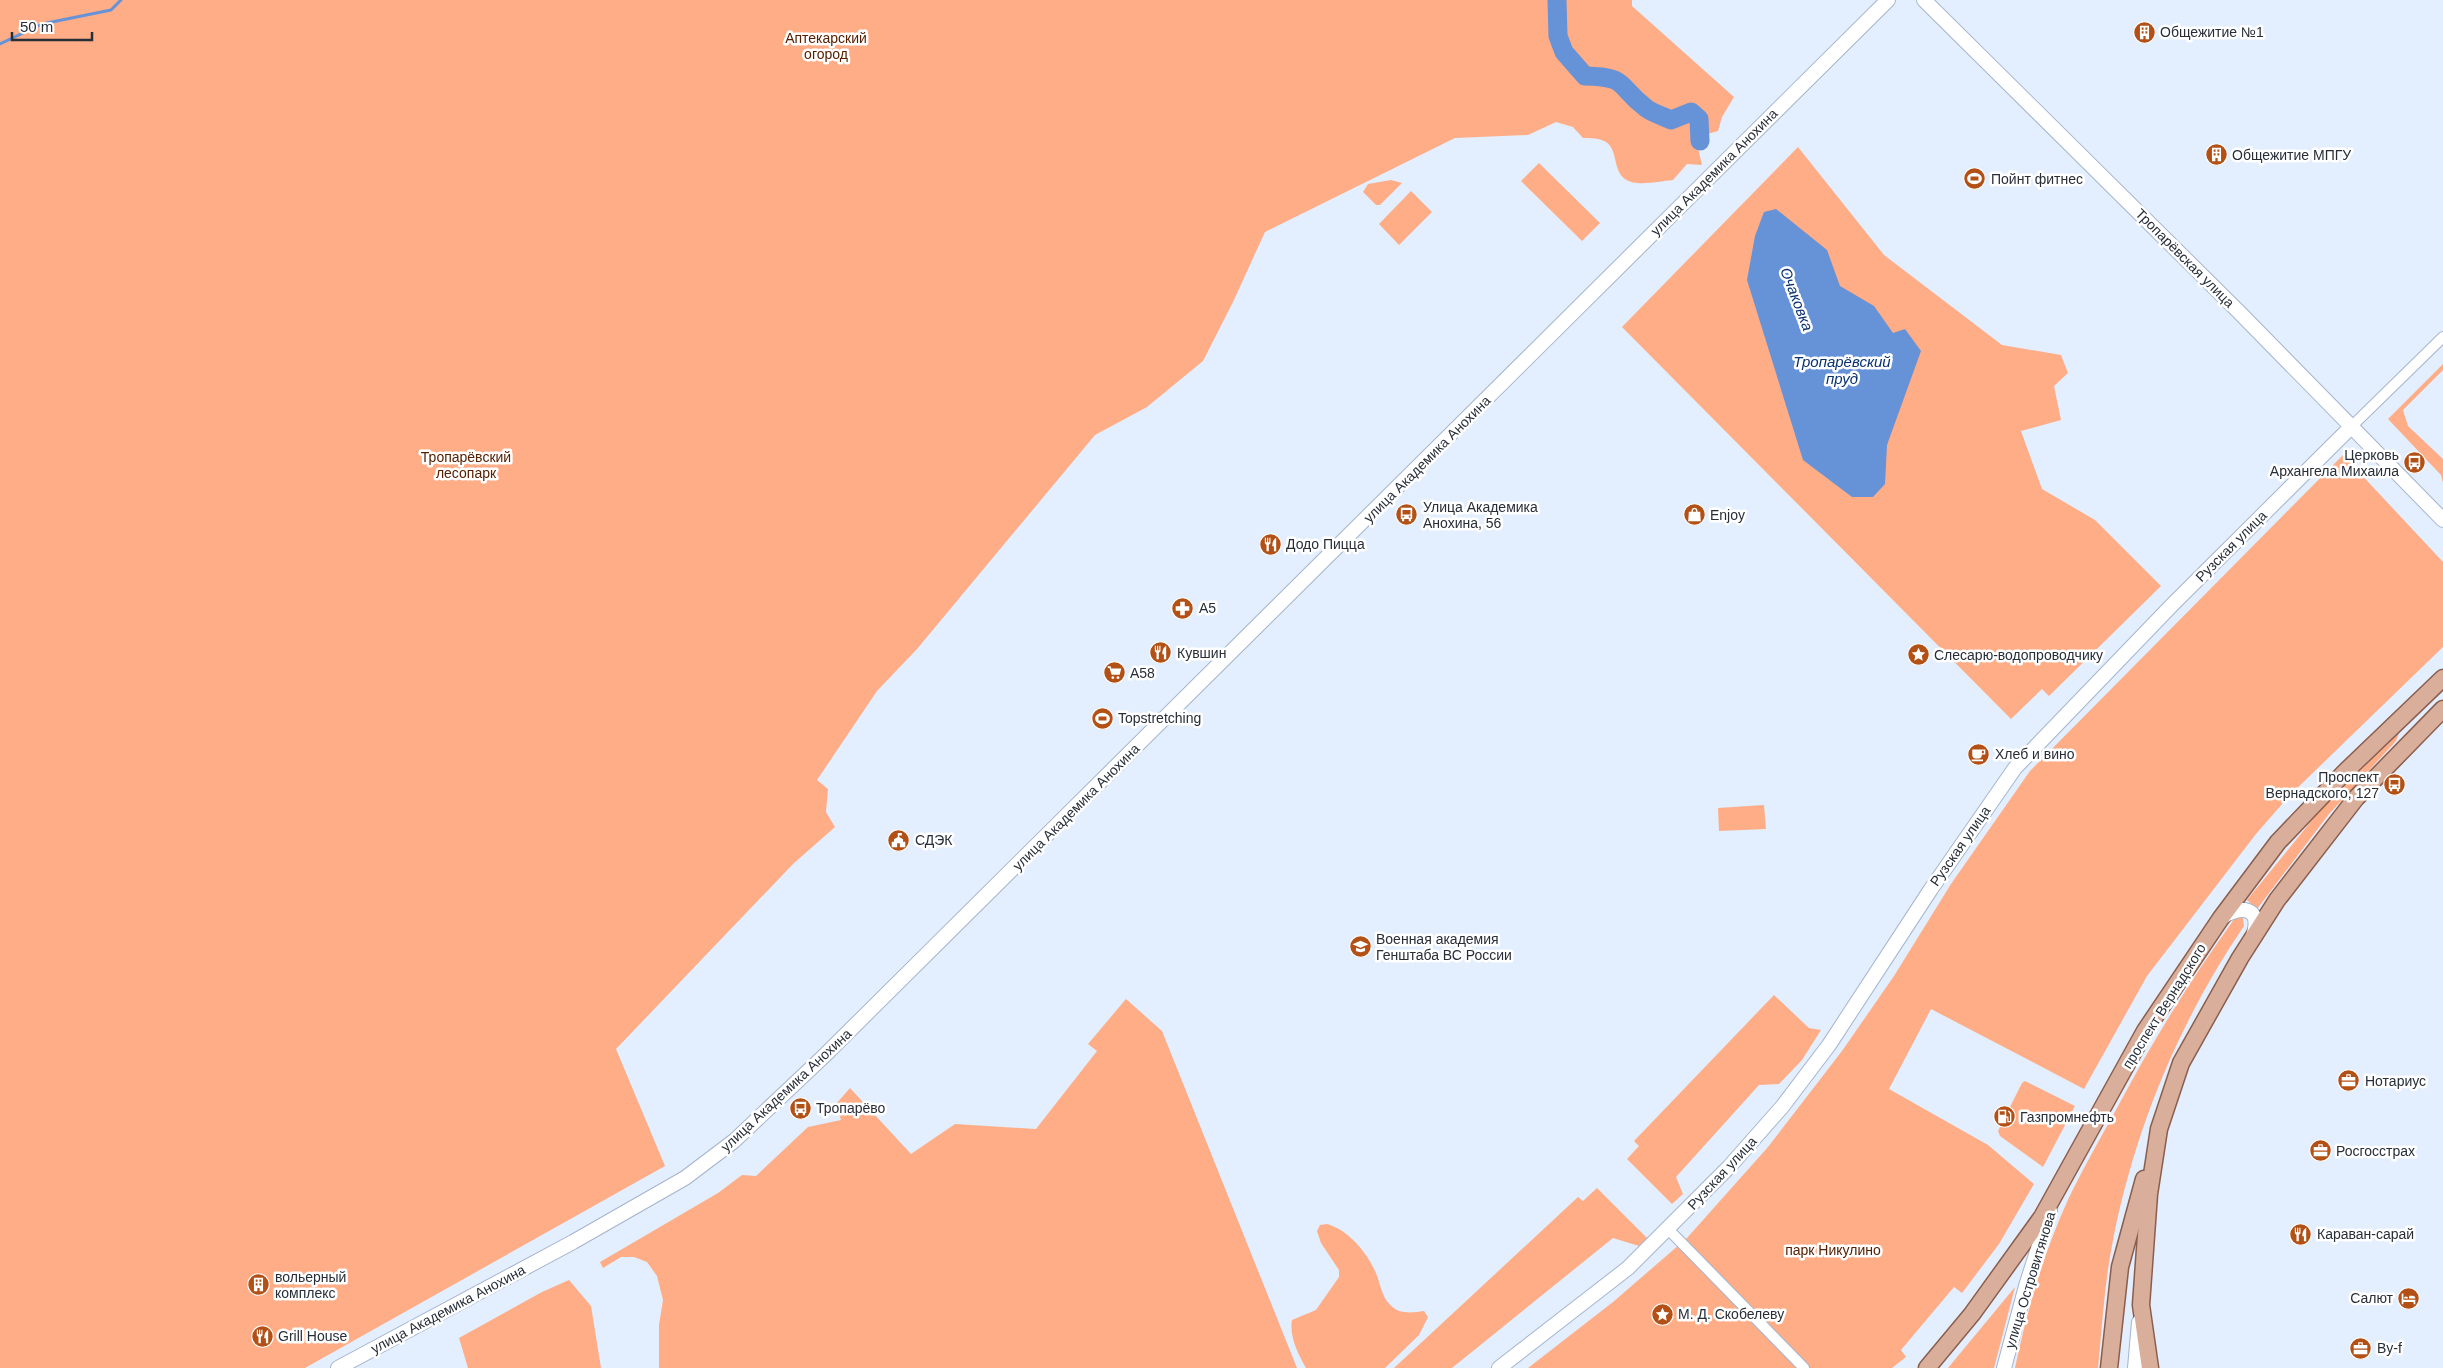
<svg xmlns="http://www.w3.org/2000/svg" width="2443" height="1368" font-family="Helvetica,sans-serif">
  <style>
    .green { fill: #ffad86 }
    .water { fill: #6692d8 }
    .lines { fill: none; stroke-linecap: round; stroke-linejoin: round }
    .stream { stroke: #6692d8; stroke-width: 3 }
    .river { stroke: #6692d8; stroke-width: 19 }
    .street-casing { stroke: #a5b5ce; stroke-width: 12 }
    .secondary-casing { stroke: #a5b5ce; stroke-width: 16 }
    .primary-casing { stroke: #8a5e4c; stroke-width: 19 }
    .street { stroke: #fff; stroke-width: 10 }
    .secondary { stroke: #fff; stroke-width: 14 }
    .primary { stroke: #d9ae9a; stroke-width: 16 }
    .labels { text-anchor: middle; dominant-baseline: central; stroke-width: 5; stroke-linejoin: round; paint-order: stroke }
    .poi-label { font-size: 14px; fill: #272e38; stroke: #fff; text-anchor: start }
    .park-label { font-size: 14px; fill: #562103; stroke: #fff }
    .street-label { font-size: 14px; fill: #272e38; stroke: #fff }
    .water-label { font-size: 15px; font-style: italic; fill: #08316f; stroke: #fff }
  </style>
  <rect width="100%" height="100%" fill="#e3eefe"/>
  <!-- green -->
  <g class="green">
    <path d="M0 0H1632V6L1734 97 1722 117 1718 131 1704 135 1698 148 1702 165 1687 164 1673 180C1662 181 1648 184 1637 183 1609 180 1621 152 1606 142 1600 138 1590 138 1583 138L1573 127 1556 122 1528 135 1455 138 1265 232 1233 302 1203 361 1147 407 1095 435 917 649 877 691 817 780 828 789 826 812 835 827 793 864 616 1049 665 1166 305 1368H0Z"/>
    <polygon points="1798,147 1884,255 2002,345 2061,355 2068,373 2054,386 2061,420 2021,431 2042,489 2095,520 2161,586 2049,696 2042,689 2011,719 1622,327"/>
    <polygon points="1539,163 1600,223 1582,241 1521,181"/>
    <polygon points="1391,180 1402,183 1380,205 1376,205 1363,192 1368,184"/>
    <polygon points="1411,191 1432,212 1399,245 1379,224"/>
    <polygon points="2443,364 2443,370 2403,410 2408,426 2443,459 2443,483 2441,475 2388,419"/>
    <polygon points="2343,455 2443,562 2443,647 2289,796 2256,834 2147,976 2084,1089 1931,1009 1889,1089 1988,1145 2034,1184 1999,1244 1962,1293 1954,1287 1901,1350 1906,1357 1892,1368 1528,1368 1613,1302 1687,1238 1768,1147 1842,1051 1894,976 1951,884 2030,771"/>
    <polygon points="2399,733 2396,741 2329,814 2257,909 2247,900 2322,808"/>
    <polygon points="1764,805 1766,829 1719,831 1718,808"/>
    <path d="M2235 918H2243L2244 926C2178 1023 2132 1135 2111 1251 2104 1289 2102 1329 2098 1368H2015C2027 1311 2043 1255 2067 1202 2082 1170 2100 1139 2117 1108 2152 1042 2191 979 2235 918Z"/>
    <polygon points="1774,995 1809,1028 1821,1030 1802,1060 1779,1084 1759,1085 1676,1177 1683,1194 1672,1204 1627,1159 1639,1146 1634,1141"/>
    <polygon points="1126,999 1162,1031 1297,1368 659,1368 659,1325 663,1300 657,1276 647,1262 634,1257 621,1257 603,1268 600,1262 718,1193 742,1175 756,1176 808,1127 841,1120 836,1104 850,1088 911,1154 955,1124 1036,1129 1097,1051 1088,1044"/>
    <polygon points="2025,1081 2075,1106 2043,1167 2000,1136 1998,1131 2022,1083"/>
    <polygon points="1597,1188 1647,1238 1639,1246 1613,1238 1452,1368 1394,1368 1578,1197 1583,1201"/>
    <path d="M1327 1224C1348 1230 1366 1251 1375 1271 1382 1286 1381 1301 1397 1310 1405 1314 1416 1312 1424 1311L1428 1317 1419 1335 1385 1368H1306C1298 1354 1289 1336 1292 1320L1316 1310 1339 1277V1270L1321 1243 1317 1231 1320 1225Z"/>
    <polygon points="569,1280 591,1306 601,1368 468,1368 459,1338 542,1292"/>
    <polygon points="2015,1287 1994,1368 1948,1368"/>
  </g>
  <!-- water -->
  <polygon class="water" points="1776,209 1827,250 1840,286 1874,306 1893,333 1905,329 1921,351 1887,445 1885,484 1873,497 1852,497 1803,460 1747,280 1755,236 1764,212"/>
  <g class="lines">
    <!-- stream -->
    <polyline class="stream" points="0,44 42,24 111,10 121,0"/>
    <!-- river -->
    <path class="river" d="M1557 0 1558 36 1564 52 1585 76C1629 77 1616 85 1646 108 1652 113 1663 116 1671 120L1691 112 1699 119 1700 141"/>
    <defs>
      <g id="street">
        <polyline points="2351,427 2443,337"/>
        <polyline points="1668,1229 1804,1368"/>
      </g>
      <g id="secondary">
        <polyline points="1924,0 2239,312 2443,520"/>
        <path d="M2221 918C2240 905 2263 906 2253 936"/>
        <path d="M338 1368 573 1242 685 1178 734 1141 823 1057C1178 705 1533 353 1888 0"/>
        <polyline points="1499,1368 1628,1268 1729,1167 1782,1107 1829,1045 1931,889 2015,768 2173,604 2351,427"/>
        <polyline points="2004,1368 2026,1286 2050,1211"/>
        <polyline points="2135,1368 2139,1322"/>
      </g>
      <g id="primary">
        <polyline points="1927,1368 1972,1314 2042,1217 2145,1031 2221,918 2278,842 2344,773 2443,678"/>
        <polyline points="2109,1368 2120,1267 2144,1179"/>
        <polyline points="2150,1368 2141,1305 2149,1194 2159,1129 2181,1063 2240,958 2277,900 2356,798 2443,709"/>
      </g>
    </defs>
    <!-- street casing -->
    <use href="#street" class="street-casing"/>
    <!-- secondary casing -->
    <use href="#secondary" class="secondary-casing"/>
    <!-- primary casing -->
    <use href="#primary" class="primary-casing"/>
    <!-- street -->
    <use href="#street" class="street"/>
    <!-- secondary -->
    <use href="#secondary" class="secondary"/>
    <!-- primary -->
    <use href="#primary" class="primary"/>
  </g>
  <!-- icons -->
  <defs>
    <symbol id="building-disc" viewBox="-11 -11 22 22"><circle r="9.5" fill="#b35015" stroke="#fff"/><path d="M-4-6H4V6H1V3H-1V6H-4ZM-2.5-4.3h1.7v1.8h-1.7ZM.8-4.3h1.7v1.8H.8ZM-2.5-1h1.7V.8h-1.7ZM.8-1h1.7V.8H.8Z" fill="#fff"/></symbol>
    <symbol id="stadium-disc" viewBox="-11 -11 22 22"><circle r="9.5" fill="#b35015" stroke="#fff"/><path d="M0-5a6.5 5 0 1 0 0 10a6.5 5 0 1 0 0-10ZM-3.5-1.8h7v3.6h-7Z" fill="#fff"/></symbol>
    <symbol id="bus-disc" viewBox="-11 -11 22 22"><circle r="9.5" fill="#b35015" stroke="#fff"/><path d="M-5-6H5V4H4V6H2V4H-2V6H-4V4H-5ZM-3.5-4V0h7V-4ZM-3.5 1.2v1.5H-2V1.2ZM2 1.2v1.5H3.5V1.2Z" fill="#fff"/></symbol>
    <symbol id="shop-disc" viewBox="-11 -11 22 22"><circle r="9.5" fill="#b35015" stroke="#fff"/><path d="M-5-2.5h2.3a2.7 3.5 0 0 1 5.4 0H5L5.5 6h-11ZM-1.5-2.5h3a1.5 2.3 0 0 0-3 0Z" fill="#fff"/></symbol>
    <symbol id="restaurant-disc" viewBox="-11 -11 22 22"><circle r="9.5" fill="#b35015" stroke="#fff"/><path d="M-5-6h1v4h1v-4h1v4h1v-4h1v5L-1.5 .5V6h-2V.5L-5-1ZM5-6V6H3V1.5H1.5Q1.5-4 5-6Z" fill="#fff"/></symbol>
    <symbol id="pharmacy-disc" viewBox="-11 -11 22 22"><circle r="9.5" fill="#b35015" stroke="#fff"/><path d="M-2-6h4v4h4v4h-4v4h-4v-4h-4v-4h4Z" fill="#fff"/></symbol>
    <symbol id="sight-disc" viewBox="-11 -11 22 22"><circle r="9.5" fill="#b35015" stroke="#fff"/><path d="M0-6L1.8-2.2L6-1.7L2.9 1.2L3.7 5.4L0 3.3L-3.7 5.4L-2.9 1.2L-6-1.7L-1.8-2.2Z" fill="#fff"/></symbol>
    <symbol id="supermarket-disc" viewBox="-11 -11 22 22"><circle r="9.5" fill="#b35015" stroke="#fff"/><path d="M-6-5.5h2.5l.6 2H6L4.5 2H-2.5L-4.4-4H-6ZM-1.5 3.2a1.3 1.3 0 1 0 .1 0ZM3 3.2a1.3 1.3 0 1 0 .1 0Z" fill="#fff"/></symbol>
    <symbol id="cafe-disc" viewBox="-11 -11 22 22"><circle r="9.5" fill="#b35015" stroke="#fff"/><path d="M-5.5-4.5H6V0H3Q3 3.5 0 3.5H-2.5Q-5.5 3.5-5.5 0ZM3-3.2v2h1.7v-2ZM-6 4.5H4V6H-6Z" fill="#fff"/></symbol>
    <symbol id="civic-disc" viewBox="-11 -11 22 22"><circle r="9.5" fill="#b35015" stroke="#fff"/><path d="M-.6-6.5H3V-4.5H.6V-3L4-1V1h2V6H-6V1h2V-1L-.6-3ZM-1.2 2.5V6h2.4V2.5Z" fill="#fff"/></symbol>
    <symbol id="university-disc" viewBox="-11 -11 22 22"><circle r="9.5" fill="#b35015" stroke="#fff"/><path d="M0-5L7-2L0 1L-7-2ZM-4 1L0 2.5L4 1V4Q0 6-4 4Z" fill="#fff"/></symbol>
    <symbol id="office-disc" viewBox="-11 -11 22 22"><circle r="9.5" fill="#b35015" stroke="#fff"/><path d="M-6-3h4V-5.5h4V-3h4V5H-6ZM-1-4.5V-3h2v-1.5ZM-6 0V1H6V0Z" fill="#fff"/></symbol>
    <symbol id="fuel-disc" viewBox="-11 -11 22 22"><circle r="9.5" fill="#b35015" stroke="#fff"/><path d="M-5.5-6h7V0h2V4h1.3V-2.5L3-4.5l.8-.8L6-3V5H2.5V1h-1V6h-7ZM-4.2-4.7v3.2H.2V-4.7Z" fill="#fff"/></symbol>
    <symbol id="hotel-disc" viewBox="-11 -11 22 22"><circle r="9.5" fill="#b35015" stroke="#fff"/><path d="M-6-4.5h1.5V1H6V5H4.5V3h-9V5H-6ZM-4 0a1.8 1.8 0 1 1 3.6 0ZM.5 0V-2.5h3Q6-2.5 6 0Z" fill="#fff"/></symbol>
  </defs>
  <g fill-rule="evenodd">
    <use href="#building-disc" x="2132" y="20" width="25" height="25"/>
    <use href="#building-disc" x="2204" y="142" width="25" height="25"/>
    <use href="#stadium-disc" x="1962" y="166" width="25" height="25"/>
    <use href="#bus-disc" x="2402" y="450" width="25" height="25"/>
    <use href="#bus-disc" x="1394" y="502" width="25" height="25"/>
    <use href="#shop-disc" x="1682" y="502" width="25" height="25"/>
    <use href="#restaurant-disc" x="1258" y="532" width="25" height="25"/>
    <use href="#pharmacy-disc" x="1170" y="596" width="25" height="25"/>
    <use href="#restaurant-disc" x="1148" y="640" width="25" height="25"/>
    <use href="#sight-disc" x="1906" y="642" width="25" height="25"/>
    <use href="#supermarket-disc" x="1102" y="660" width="25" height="25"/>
    <use href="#stadium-disc" x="1090" y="706" width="25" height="25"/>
    <use href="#cafe-disc" x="1966" y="742" width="25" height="25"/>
    <use href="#bus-disc" x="2382" y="772" width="25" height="25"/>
    <use href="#civic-disc" x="886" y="828" width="25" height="25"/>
    <use href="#university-disc" x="1348" y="934" width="25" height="25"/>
    <use href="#office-disc" x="2336" y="1068" width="25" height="25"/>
    <use href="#bus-disc" x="788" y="1096" width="25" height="25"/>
    <use href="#fuel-disc" x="1992" y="1104" width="25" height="25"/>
    <use href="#office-disc" x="2308" y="1138" width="25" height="25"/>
    <use href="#restaurant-disc" x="2288" y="1222" width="25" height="25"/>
    <use href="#building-disc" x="246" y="1272" width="25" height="25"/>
    <use href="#hotel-disc" x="2396" y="1286" width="25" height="25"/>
    <use href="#sight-disc" x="1650" y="1302" width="25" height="25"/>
    <use href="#restaurant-disc" x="250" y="1324" width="25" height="25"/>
    <use href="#office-disc" x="2348" y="1336" width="25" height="25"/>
  </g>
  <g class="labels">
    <!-- poi labels -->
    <g class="poi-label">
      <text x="2160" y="32">Общежитие №1</text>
      <text x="2232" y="155">Общежитие МПГУ</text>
      <text x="1991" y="179">Пойнт фитнес</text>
      <text x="2399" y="455" text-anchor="end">Церковь<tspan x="2399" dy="16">Архангела Михаила</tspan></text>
      <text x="1423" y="507">Улица Академика<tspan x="1423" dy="16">Анохина, 56</tspan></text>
      <text x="1710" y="515">Enjoy</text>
      <text x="1286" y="544">Додо Пицца</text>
      <text x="1199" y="608">А5</text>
      <text x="1177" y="653">Кувшин</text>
      <text x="1934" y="655">Слесарю-водопроводчику</text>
      <text x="1130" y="673">А58</text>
      <text x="1118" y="718">Topstretching</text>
      <text x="1995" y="754">Хлеб и вино</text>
      <text x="2379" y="777" text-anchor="end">Проспект<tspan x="2379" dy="16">Вернадского, 127</tspan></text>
      <text x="915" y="840">СДЭК</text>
      <text x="1376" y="939">Военная академия<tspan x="1376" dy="16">Генштаба ВС России</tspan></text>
      <text x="2365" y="1081">Нотариус</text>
      <text x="816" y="1108">Тропарёво</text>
      <text x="2020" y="1117">Газпромнефть</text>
      <text x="2336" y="1151">Росгосстрах</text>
      <text x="2317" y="1234">Караван-сарай</text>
      <text x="275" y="1277">вольерный<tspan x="275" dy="16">комплекс</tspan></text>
      <text x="2393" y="1298" text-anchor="end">Салют</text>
      <text x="1678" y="1314">М. Д. Скобелеву</text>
      <text x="278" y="1336">Grill House</text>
      <text x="2377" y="1348">By-f</text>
    </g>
    <!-- park labels -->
    <g class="park-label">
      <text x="826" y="38">Аптекарский<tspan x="826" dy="16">огород</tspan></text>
      <text x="466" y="457">Тропарёвский<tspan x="466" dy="16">лесопарк</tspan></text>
      <text x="1833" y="1250">парк Никулино</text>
    </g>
    <!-- street labels -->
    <g class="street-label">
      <text transform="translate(1714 172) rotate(-45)">улица Академика Анохина</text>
      <text transform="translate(2185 258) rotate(45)">Тропарёвская улица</text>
      <text transform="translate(1427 459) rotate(-45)">улица Академика Анохина</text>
      <text transform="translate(2231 546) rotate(-45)">Рузская улица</text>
      <text transform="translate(1076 807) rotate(-45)">улица Академика Анохина</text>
      <text transform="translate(1960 846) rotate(-55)">Рузская улица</text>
      <text transform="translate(2164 1006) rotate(-58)">проспект Вернадского</text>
      <text transform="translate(786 1090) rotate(-43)">улица Академика Анохина</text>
      <text transform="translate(1722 1173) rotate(-47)">Рузская улица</text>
      <text transform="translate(2030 1280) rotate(-73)">улица Островитянова</text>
      <text transform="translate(448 1309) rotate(-28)">улица Академика Анохина</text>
    </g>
    <!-- water labels -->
    <g class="water-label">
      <text transform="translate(1797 299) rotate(69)">Очаковка</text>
      <text x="1842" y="361">Тропарёвский<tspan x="1842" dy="17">пруд</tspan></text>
    </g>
  </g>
  <!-- scale -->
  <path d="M12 32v8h80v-8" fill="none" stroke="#272e38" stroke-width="2.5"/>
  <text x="20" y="32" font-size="15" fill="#272e38" stroke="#ffffff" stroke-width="4" paint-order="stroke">50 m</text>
</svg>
